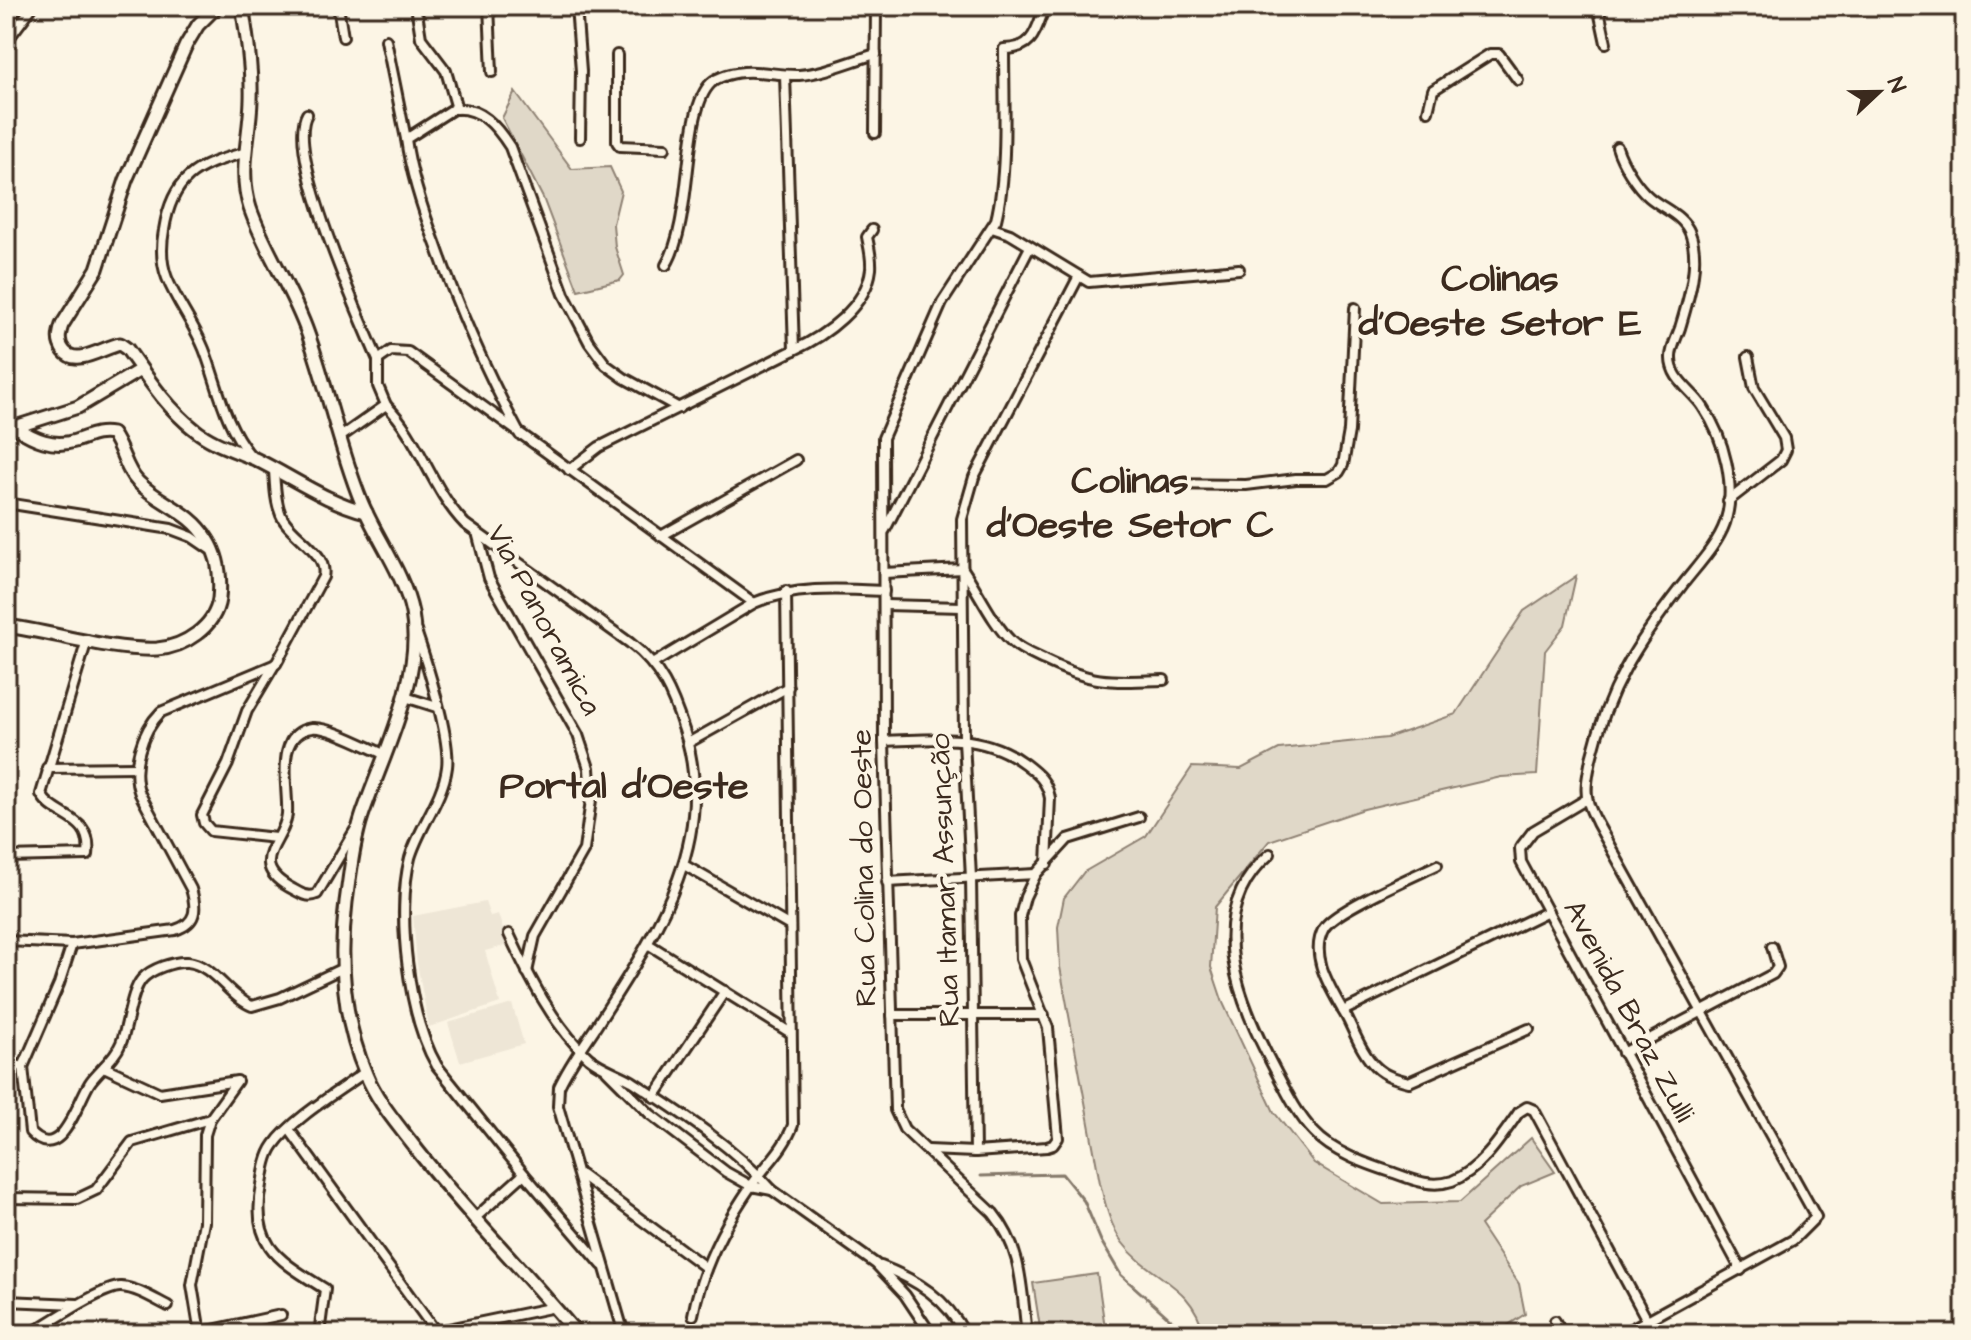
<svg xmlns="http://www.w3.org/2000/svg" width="1971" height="1340" font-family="'Architects Daughter',sans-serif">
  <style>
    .built { fill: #eee6d6 }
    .green { fill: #e0d8c8; stroke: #8e8173; stroke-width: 2 }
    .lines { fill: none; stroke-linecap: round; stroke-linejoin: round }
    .stream { stroke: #85796b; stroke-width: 3 }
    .street-casing { stroke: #3b2a1e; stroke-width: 14 }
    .secondary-casing { stroke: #3b2a1e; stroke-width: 17 }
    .street { stroke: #fcf5e5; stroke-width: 8 }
    .secondary { stroke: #fcf5e5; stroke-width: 11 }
    .labels { text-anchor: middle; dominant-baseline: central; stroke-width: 8; stroke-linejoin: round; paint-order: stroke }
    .street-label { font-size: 30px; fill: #3b2a1e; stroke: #fcf5e5 }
    .district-label { font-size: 38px; font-weight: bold; fill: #3b2a1e; stroke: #fcf5e5 }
  </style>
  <rect width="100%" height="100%" fill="#fcf5e5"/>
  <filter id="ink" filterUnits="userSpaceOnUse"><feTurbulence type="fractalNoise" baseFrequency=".0125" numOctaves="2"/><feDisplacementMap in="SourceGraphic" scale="16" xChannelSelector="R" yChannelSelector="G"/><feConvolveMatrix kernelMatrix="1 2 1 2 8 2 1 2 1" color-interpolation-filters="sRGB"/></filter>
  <g filter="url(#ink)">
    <!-- built -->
    <g class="built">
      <polygon points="485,902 490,916 498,914 508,945 485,951 500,1003 429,1027 417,963 413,916"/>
      <polygon points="512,1004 524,1044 460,1062 448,1023"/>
    </g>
    <!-- green -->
    <g class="green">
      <polygon points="515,92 572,169 610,167 621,191 613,224 615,247 624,275 620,280 578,290 543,198 502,118"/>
      <path d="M1576 576 1565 625 1545 651 1537 775 1501 777 1364 809 1269 841 1215 907 1211 967 1223 1003 1274 1112 1314 1163 1383 1204 1460 1202 1531 1138 1555 1172 1521 1186 1480 1225 1519 1284 1525 1314 1494 1334H1204C1192 1282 1150 1280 1122 1242 1110 1225 1105 1203 1100 1183L1060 967 1058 927 1064 898 1084 872 1146 836 1192 767 1241 769 1279 749 1387 738 1456 714 1524 611Z"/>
      <polygon points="1097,1274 1106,1334 1041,1334 1033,1283"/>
    </g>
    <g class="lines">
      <!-- stream -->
      <polyline class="stream" points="981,1176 1062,1174 1084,1201 1101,1241 1121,1275 1187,1334"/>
      <defs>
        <g id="street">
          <polyline points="338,6 343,37"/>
          <polyline points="416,6 421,38 446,71 457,109"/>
          <polyline points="489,6 492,72"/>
          <polyline points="576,6 581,71 580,138"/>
          <polyline points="1598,6 1606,43"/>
          <polyline points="386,40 406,139"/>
          <polyline points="6,42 33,6"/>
          <polyline points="617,55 617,142 620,146 665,148"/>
          <polyline points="1428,111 1433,90 1490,54 1499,54 1518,80"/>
          <path d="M307 114C285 151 360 318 378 360"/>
          <polyline points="875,133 876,6"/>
          <path d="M1617 147C1622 163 1636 186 1649 197 1663 209 1683 215 1690 233 1701 261 1688 301 1680 328 1677 337 1671 348 1671 357 1670 379 1693 391 1703 407 1724 438 1737 486 1725 523 1717 546 1695 568 1680 588 1636 645 1608 688 1591 759 1589 771 1584 788 1588 801 1589 808 1594 816 1597 823L1816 1217 1793 1240 1622 1334"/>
          <path d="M244 153C196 165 172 178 164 230 161 246 161 263 167 278 177 303 194 324 204 349 218 385 224 424 250 455"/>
          <polyline points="992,228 1010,234 1089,282 1239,269"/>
          <path d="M666 265C694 220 682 110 711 83 715 79 721 77 727 75 752 67 774 76 799 75 825 73 851 61 876 54"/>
          <path d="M794 350C825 336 867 306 871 269 872 258 869 247 867 237L872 230"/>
          <polyline points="386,405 378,386 378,360 391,351 408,352 754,603"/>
          <path d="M520 435C487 373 459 311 436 245 423 211 411 176 406 139L453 109C481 106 497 127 510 147L564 294 589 342 606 365 624 378 679 408"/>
          <path d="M339 438 386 405C419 437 431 489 465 524L630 643C661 667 672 693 684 730 720 841 654 936 597 1025 584 1045 569 1065 559 1087L558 1106 624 1334"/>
          <polyline points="569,470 599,447 794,350 785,75"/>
          <polyline points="1160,484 1246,485 1296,479 1327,479 1339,472 1343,465 1349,431 1355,308"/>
          <polyline points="1728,501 1781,460 1786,450 1784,438 1754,388 1748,357"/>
          <polyline points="6,503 171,529 192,537 214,552"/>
          <polyline points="885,530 1030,247"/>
          <polyline points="478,536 489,578 578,735 589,768 591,800 584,850 535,936 527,972"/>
          <polyline points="661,536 796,460"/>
          <path d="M884 573 963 569C978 591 993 624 1011 641 1020 650 1033 655 1044 660 1093 684 1110 682 1164 680"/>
          <polyline points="885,605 962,607"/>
          <path d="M416 631C426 660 451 739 447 767 443 799 419 827 410 858 396 913 408 1016 437 1066L524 1174 602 1265"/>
          <path d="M654 663 754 603C795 586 840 589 884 591"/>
          <polyline points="275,664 247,711 228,764 202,815 204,823 211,831 276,838"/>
          <polyline points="405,697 437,707"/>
          <path d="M884 741C935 740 981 731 1025 764 1038 774 1047 781 1050 798L1047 864"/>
          <polyline points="688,743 788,687"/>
          <polyline points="47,768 136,767"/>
          <polyline points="1587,799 1533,831 1520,848 1521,862 1741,1270"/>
          <path d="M355 830 317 894C307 899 299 892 289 887 246 862 285 842 287 814 289 788 273 733 312 728 329 726 369 748 386 755"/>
          <path d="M1270 854C1200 913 1240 1004 1275 1070 1286 1091 1297 1114 1314 1132 1333 1153 1367 1164 1394 1173 1413 1180 1432 1188 1452 1181 1481 1170 1502 1136 1519 1112L1527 1107 1534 1110 1647 1320"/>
          <path d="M6 857 88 855C93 814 54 819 41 794L87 640"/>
          <polyline points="684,865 790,926"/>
          <path d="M1437 865C1414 876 1335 910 1324 928 1307 958 1335 994 1348 1020 1356 1036 1363 1055 1376 1067 1385 1076 1397 1079 1409 1082L1529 1029"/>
          <polyline points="887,882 1036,874"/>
          <path d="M509 934C528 975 554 1027 589 1058 601 1068 618 1073 632 1081 681 1113 733 1146 772 1190L876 1264 905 1295 931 1334"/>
          <path d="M6 941 72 944 175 930C197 923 197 909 191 889L140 794C130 768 142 731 161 712L276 664 323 577C329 552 290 536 281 515 275 501 275 484 274 470"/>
          <polyline points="648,944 791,1033"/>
          <polyline points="1343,1011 1548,911"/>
          <polyline points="892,1015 1044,1015"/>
          <polyline points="1623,1053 1773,974 1778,967 1772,947"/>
          <path d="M6 1062 23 1067 30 1132C62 1167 78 1098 91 1081 101 1068 115 1058 121 1043 128 1026 131 991 142 979 151 969 174 961 187 962 213 964 229 997 252 1006L280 998 343 968"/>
          <polyline points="23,1067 59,984 72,944"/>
          <polyline points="104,1067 160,1093 237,1081 210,1119 205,1135 204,1222 192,1285 200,1333"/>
          <polyline points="607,1071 650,1114 726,1172 751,1186 772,1190"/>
          <polyline points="654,1097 725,991"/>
          <polyline points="289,1129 436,1332"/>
          <polyline points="928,1150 975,1152 1047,1147 1053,1145 1058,1138 1048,1028 1021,959 1020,916 1025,897 1036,874 1068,839 1139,817"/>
          <polyline points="975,1152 971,878 964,740 962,519 974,477 1079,276"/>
          <polyline points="581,1175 705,1267"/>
          <polyline points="6,1198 77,1199 96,1190 132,1142 210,1119"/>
          <polyline points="474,1219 524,1174"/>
          <path d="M881 1266C917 1280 946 1298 965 1334"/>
          <polyline points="6,1301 77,1304"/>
          <path d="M693 1315C702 1267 724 1225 751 1186 765 1166 785 1148 793 1125L786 591"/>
          <polyline points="1555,1321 1562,1334"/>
          <path d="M30 1334C48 1324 103 1286 121 1287 137 1288 154 1299 168 1306"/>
          <polyline points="194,1334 281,1315"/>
          <path d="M319 1334 325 1289C279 1260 250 1246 262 1185 264 1172 266 1156 274 1145 292 1119 339 1091 365 1072"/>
          <polyline points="424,1334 555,1307"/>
          <path d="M1027 1334C1021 1288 1023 1250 993 1213L904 1129 895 1110 884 741 883 438 942 303 996 220C1008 172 1004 99 1004 49 1034 49 1036 30 1045 6"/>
        </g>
        <g id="secondary">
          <path d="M217 6 198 25 186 45 126 180 97 269 62 325C59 334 57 342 64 351 76 367 104 347 120 344L127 349C147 377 166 407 194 429 212 444 234 450 255 459 292 477 326 502 366 512"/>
          <path d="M242 6C247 37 252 69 251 100 250 138 238 171 250 208 265 252 293 290 308 334 328 389 339 447 361 501 376 538 404 573 412 613 424 677 382 757 362 816 353 843 350 874 346 902 339 959 343 1021 366 1074 376 1099 394 1120 410 1141 462 1209 522 1268 577 1334"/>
          <polyline points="15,427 78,407 140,370"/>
          <path d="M6 626C54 632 109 651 157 649 184 647 215 627 219 599 221 579 219 557 208 540 190 510 161 505 138 482 125 469 123 449 112 434 97 431 88 437 75 441 53 448 34 439 15 427"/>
        </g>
      </defs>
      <!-- street casing -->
      <use href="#street" class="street-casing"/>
      <!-- secondary casing -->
      <use href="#secondary" class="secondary-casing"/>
      <!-- street -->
      <use href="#street" class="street"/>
      <!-- secondary -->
      <use href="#secondary" class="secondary"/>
    </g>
  </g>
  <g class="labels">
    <!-- street labels -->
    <g class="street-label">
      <text transform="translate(544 620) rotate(62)">Via Panoramica</text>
      <text transform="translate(864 868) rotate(-91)">Rua Colina do Oeste</text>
      <text transform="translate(945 880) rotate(-92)">Rua Itamar Assunção</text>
      <text transform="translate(1629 1011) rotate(62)">Avenida Braz Zulli</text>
    </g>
    <!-- district labels -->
    <g class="district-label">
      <text x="1500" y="280">Colinas<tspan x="1500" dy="44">d'Oeste Setor E</tspan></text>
      <text x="1130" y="482">Colinas<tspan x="1130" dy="44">d'Oeste Setor C</tspan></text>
      <text x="624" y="787">Portal d'Oeste</text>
    </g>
  </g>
  <!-- margin -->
  <rect width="1971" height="1340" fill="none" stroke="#fcf5e5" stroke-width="32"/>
  <rect x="16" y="16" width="1939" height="1308" fill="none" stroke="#3b2a1e" stroke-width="3" filter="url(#ink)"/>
  <!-- north arrow -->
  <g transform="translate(1879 92) rotate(68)" stroke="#fcf5e5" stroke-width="6" paint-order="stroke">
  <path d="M0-6L14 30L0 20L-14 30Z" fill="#3b2a1e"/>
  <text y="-12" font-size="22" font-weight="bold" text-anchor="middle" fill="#3b2a1e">N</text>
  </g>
</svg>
